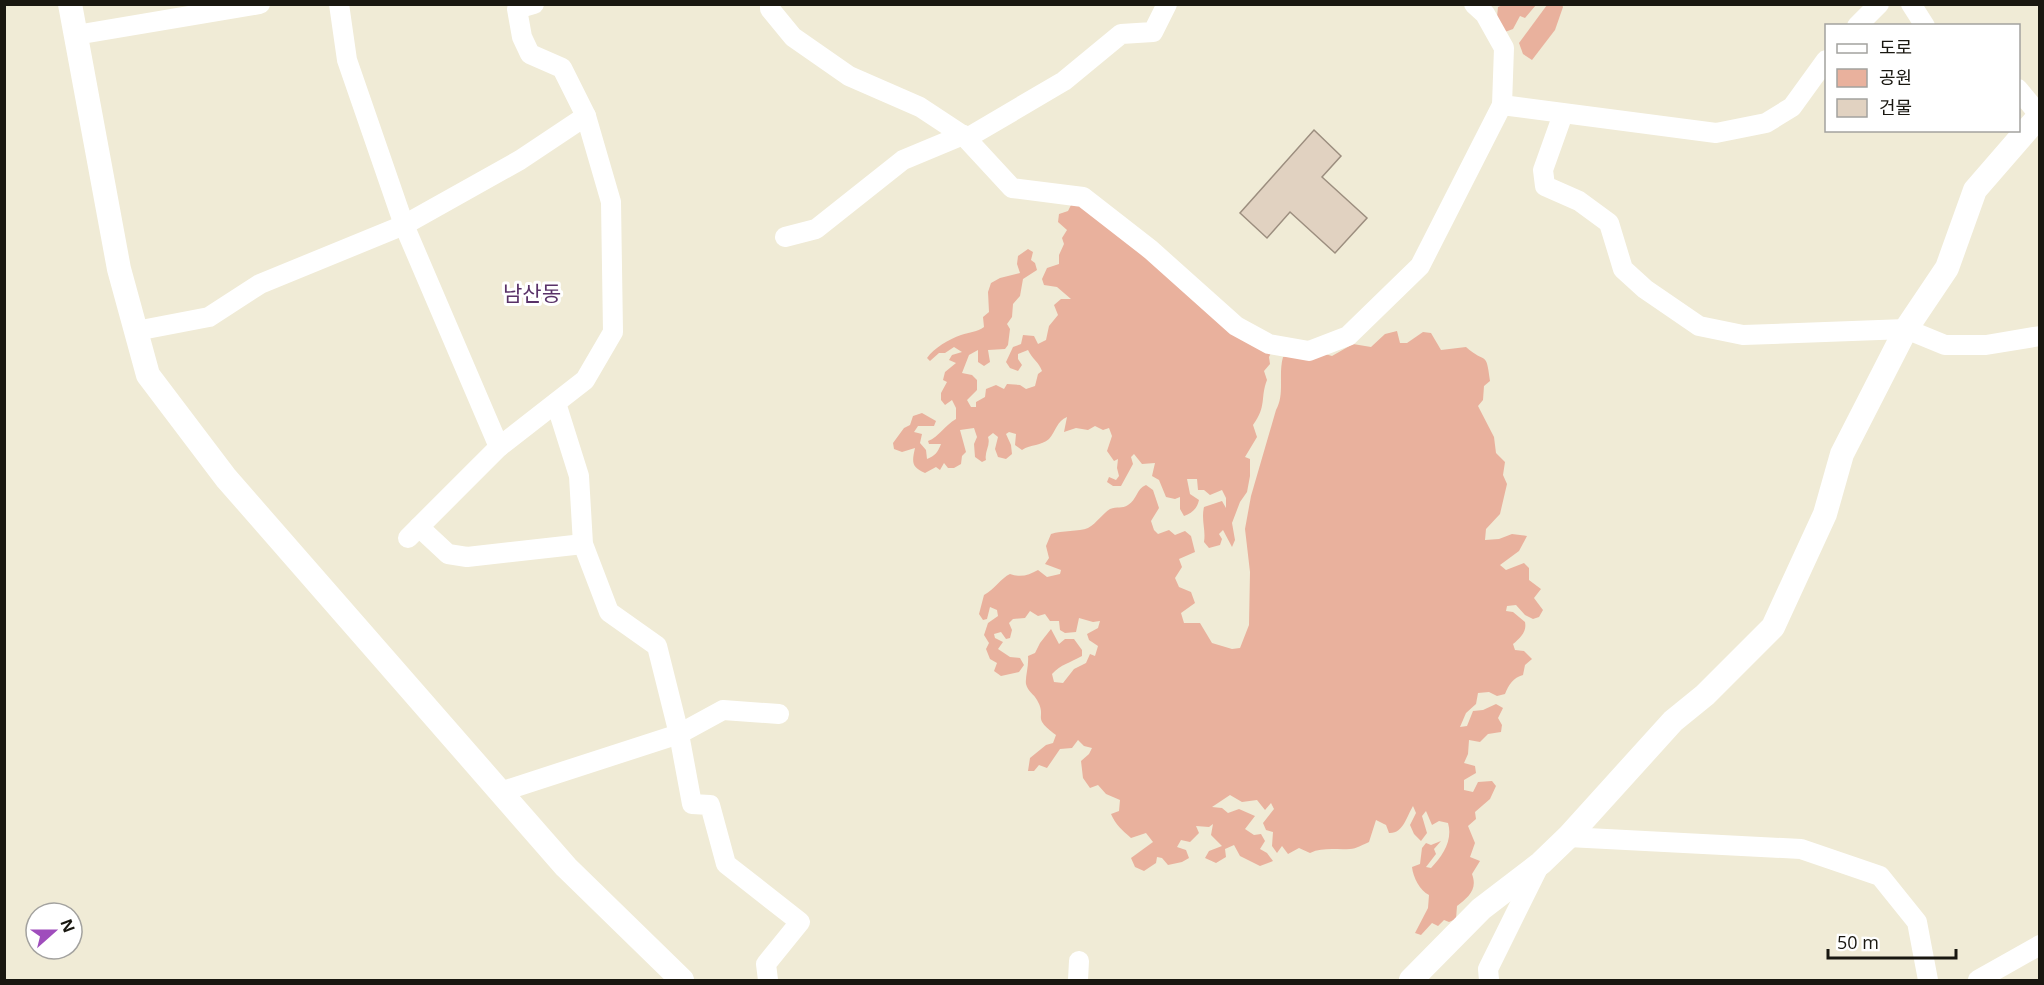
<svg xmlns="http://www.w3.org/2000/svg" width="2044" height="985" font-family="'Open Sans','Noto Sans KR',sans-serif">
  <style>
    .green { fill: #e9b19d }
    .building { fill: #e1d2c1; stroke: #9c8e7f; stroke-width: 1.5 }
    .lines { fill: none; stroke-linecap: round; stroke-linejoin: round }
    .minor { stroke: #fff; stroke-width: 20 }
    .tertiary { stroke: #fff; stroke-width: 24 }
    .labels { text-anchor: middle; dominant-baseline: central; stroke-width: 6; stroke-linejoin: round; paint-order: stroke }
    .quarter-label { font-size: 21px; fill: #593168; stroke: #fff }
  </style>
  <rect width="100%" height="100%" fill="#f0ebd6"/>
  <!-- green -->
  <g class="green">
    <polygon points="1503,5 1536,5 1525,18 1520,16 1513,29 1505,32 1497,17 1498,7"/>
    <polygon points="1547,5 1562,5 1563,7 1555,30 1532,60 1523,54 1519,43"/>
    <path d="M1079 202 1271 353 1269 357 1270 364 1264 371 1267 380C1260 398 1267 406 1253 425L1257 437 1245 457 1250 459V476L1247 492 1240 502 1232 523 1235 540 1232 547 1223 530 1219 534 1222 539 1220 545 1209 548 1204 542C1206 530 1201 520 1204 507L1222 501 1226 508V498L1222 490 1210 495 1204 490H1198L1197 479H1187L1190 494 1199 500C1197 509 1192 513 1184 516L1180 509V497L1175 499 1166 497 1159 480 1152 476 1155 463 1142 464 1134 454 1131 457 1133 464 1121 486H1113L1107 482 1109 477 1116 480 1119 476 1117 468 1118 459 1114 461 1107 451 1112 436 1109 428 1103 430 1095 426 1088 430 1076 428 1064 432 1067 417C1057 421 1056 431 1049 439 1041 446 1031 444 1022 450L1015 445 1016 434 1009 432 1006 434 1011 445 1012 454 1006 459 998 457 995 449 998 437 993 433 988 437C991 445 984 452 986 460L982 462 975 457 974 444 977 437 974 428 960 430 966 452 962 456 961 464 954 468H948L944 463 940 470 936 467 925 473C911 467 912 462 915 448L902 452 894 449 893 443 904 428 910 425 913 416 922 413 936 421 934 426H918L914 432 922 434 920 443 926 450 927 459C935 456 938 452 941 444H929L928 441C939 437 945 425 956 419V408L952 400 945 405 941 400V393L947 382 943 380 945 372 956 363 949 360 952 355 962 352 954 347 945 353H939L930 361 927 358C934 348 949 339 961 335 970 332 977 332 984 327L983 317 989 312 988 292 991 283 1000 278 1020 273 1017 264 1018 256 1028 249 1033 252 1031 260 1035 263 1037 270 1023 279 1020 296 1013 304 1012 317 1007 324 1010 329 1008 345 1005 349 988 350 990 362 984 366 978 362V350L969 355 962 373 972 375 977 380V390L967 400 971 407H976V402L985 397 986 389 996 385 1004 389 1007 384 1020 385 1026 389 1035 386 1038 374 1042 371C1039 362 1032 359 1028 350L1018 354V359L1022 365 1018 371 1010 368 1006 362 1013 347 1021 344 1023 335 1034 336 1038 344 1046 340 1049 326 1058 315 1054 305 1061 299H1071L1057 287 1044 285 1042 279 1047 268 1059 264V255L1064 244 1062 238 1067 230 1058 222 1059 214 1068 211 1071 205Z"/>
    <path d="M1397 331 1400 343H1407L1423 332 1431 333 1441 350 1466 347C1486 365 1486 349 1490 381L1484 386 1483 400 1478 406 1494 437 1496 453 1505 462 1503 475 1507 484 1500 514 1486 529 1485 540 1499 539 1512 534 1527 536 1519 551 1500 565 1506 570 1524 563 1529 568V580L1541 589 1534 598 1543 610 1539 617 1533 619 1525 615 1516 605 1507 606 1506 611 1513 612 1525 622C1527 632 1520 638 1513 644L1515 650 1524 651 1532 659 1525 665 1523 675C1513 678 1509 684 1505 694L1497 696 1489 692 1478 693 1476 704 1466 713 1460 727 1467 726 1473 711 1483 710 1496 704 1503 708 1498 718 1502 725 1501 732 1488 734 1480 742 1469 740 1468 754 1464 763 1475 766 1476 773 1464 780V790L1473 792 1478 782 1492 781 1496 786 1490 799 1475 812 1476 819 1468 826 1475 843 1470 857 1480 861 1472 874C1478 890 1468 897 1457 906L1456 919 1449 922 1444 920 1438 926 1432 923 1421 935 1415 933 1428 908 1429 895C1420 891 1413 877 1412 867L1420 864 1422 848 1426 843 1431 845 1441 841 1434 849 1436 854 1426 867 1431 868C1443 856 1453 840 1448 823L1439 821 1432 825 1426 811 1422 816 1427 833 1421 841 1414 834 1410 825 1416 813 1413 806C1407 816 1403 834 1389 833L1386 825 1376 820 1369 842C1364 844 1356 849 1350 849 1336 850 1323 847 1310 853L1299 848 1288 854 1282 846 1277 853 1272 846 1273 832 1266 830 1263 823 1274 809 1271 803 1265 810 1257 800 1242 802 1230 795 1212 807 1222 808 1228 813 1239 809 1255 816 1245 829 1254 835 1261 834 1265 841 1260 849 1267 853 1273 861 1260 866 1240 856 1234 845 1225 849 1226 857 1216 863 1205 858 1209 851 1222 846 1211 835 1213 824 1209 827 1196 826 1199 833 1190 842 1181 840 1177 847 1186 850 1189 858 1182 862 1168 865 1162 858 1157 857 1156 863 1144 871 1135 867 1131 858 1153 842 1146 833 1131 838C1123 831 1115 824 1111 814L1119 811 1120 800 1106 794 1098 785 1090 788 1083 778 1081 761 1089 754 1092 748 1084 746 1078 740 1072 748 1060 749 1047 768 1039 765 1034 771H1028L1030 758 1046 745 1053 743 1056 735C1030 716 1048 719 1037 700 1034 694 1028 692 1026 684 1025 677 1029 666 1028 656L1035 653 1040 643 1051 629 1059 644 1065 639H1074L1082 650V656C1070 663 1061 664 1052 674L1054 682 1063 683 1074 669 1086 663 1090 654 1095 656 1098 646 1089 640 1087 634 1098 628 1100 621 1093 622 1079 618 1076 632 1065 633 1060 630 1059 621H1050L1045 614 1038 616 1030 611 1025 618 1013 619 1009 623 1012 630 1010 638 1006 639 1001 632 994 634 995 638 1003 642 998 649 1010 657 1020 658 1024 665 1019 672 1001 676 994 671 997 663 990 659 986 649 989 643 984 635 988 623 998 616 997 610 990 607 987 619 983 620 979 614 984 595C995 589 1001 578 1010 574 1021 578 1029 575 1038 570L1047 577 1060 574 1061 570 1045 564 1049 558 1046 546 1051 534C1062 530 1079 532 1088 528 1097 523 1102 514 1110 509 1117 506 1122 509 1128 505 1137 500 1136 489 1146 485L1153 490 1159 508 1151 521 1154 530 1158 534 1169 530 1175 535 1185 531 1191 536 1195 552 1179 559 1182 567 1175 578 1179 587 1191 592 1195 603 1181 613 1184 623H1200L1212 643 1232 649 1240 648 1249 625 1250 572 1245 529 1251 496 1276 410C1285 394 1278 375 1283 357L1318 352 1332 356 1353 344 1371 347 1385 334Z"/>
  </g>
  <!-- building -->
  <polygon class="building" points="1314,130 1341,156 1322,177 1367,218 1335,253 1290,212 1267,238 1240,213"/>
  <g class="lines">
    <!-- minor -->
    <g class="minor">
      <polyline points="339,4 347,60 404,225 499,447"/>
      <polyline points="770,4 770,9 793,37 849,76 920,107 967,138 1064,81 1121,34 1153,32 1167,4"/>
      <polyline points="1911,4 1925,26"/>
      <polyline points="1857,26 1879,4"/>
      <polyline points="76,35 260,4"/>
      <polyline points="2018,89 2040,116"/>
      <polyline points="1502,105 1716,133 1766,123 1792,107 1826,60"/>
      <polyline points="1563,114 1543,170 1545,186 1579,201 1609,223 1623,269 1645,289 1699,326 1743,335 1906,329 1945,345 1986,345 2040,336"/>
      <polyline points="785,237 816,229 903,160 963,135 1012,188 1083,197 1151,250 1236,326 1269,344 1309,351 1348,336 1420,266 1502,105 1504,48 1485,14 1474,4"/>
      <polyline points="136,331 209,317 260,284 404,225 520,160 586,116"/>
      <polyline points="556,403 579,476 583,544 609,612 657,646 679,734 692,804 710,805 726,864 800,922 766,964 768,980"/>
      <polyline points="419,527 448,554 467,557 583,544"/>
      <polyline points="408,538 499,447 585,380 613,332 611,202 586,116 562,68 530,54 522,37 517,9 534,4"/>
      <polyline points="500,792 679,734 723,710 779,714"/>
      <polyline points="1568,837 1801,849 1880,876 1917,922 1928,980"/>
      <polyline points="1078,980 1079,961"/>
      <polyline points="1489,980 1488,969 1539,866"/>
      <polyline points="1978,980 2040,945"/>
    </g>
    <!-- tertiary -->
    <g class="tertiary">
      <polyline points="70,4 119,269 148,375 226,478 566,867 682,980"/>
      <polyline points="1411,980 1481,909 1541,863 1568,837 1673,721 1705,695 1773,627 1825,514 1842,454 1906,329 1947,268 1975,190 2040,115"/>
    </g>
  </g>
  <g class="labels">
    <!-- quarter labels -->
    <g class="quarter-label">
      <text x="532" y="293">남산동</text>
    </g>
  </g>
  <!-- border -->
  <rect width="2044" height="985" fill="none" stroke="#191710" stroke-width="12"/>
  <!-- legend -->
  <rect x="1825" y="24" width="195" height="108" fill="#ffffff" stroke="#a3a29f" stroke-width="1.5"/>
  <rect x="1837" y="44" width="30" height="9" fill="#ffffff" stroke="#a3a29f" stroke-width="1.5"/>
  <text x="1879" y="54" font-size="18" fill="#191710">도로</text>
  <rect x="1837" y="69" width="30" height="18" fill="#e9b19d" stroke="#a3a29f" stroke-width="1.5"/>
  <text x="1879" y="84" font-size="18" fill="#191710">공원</text>
  <rect x="1837" y="99" width="30" height="18" fill="#e1d2c1" stroke="#a3a29f" stroke-width="1.5"/>
  <text x="1879" y="114" font-size="18" fill="#191710">건물</text>
  <!-- north arrow -->
  <g transform="translate(54 931) rotate(69)"><circle r="28" fill="#ffffff" stroke="#a3a29f" stroke-width="1.5"/>
  <path d="M0-4.5L10 22L0 15L-10 22Z" fill="#9f4dbc"/>
  <text y="-9" font-size="16" font-weight="bold" text-anchor="middle" fill="#191710">N</text>
  </g>
  <!-- scale -->
  <path d="M1828 949v9h128v-9" fill="none" stroke="#191710" stroke-width="3"/>
  <text x="1837" y="949" font-size="18" fill="#191710" stroke="#ffffff" stroke-width="4.5" paint-order="stroke">50 m</text>
</svg>
